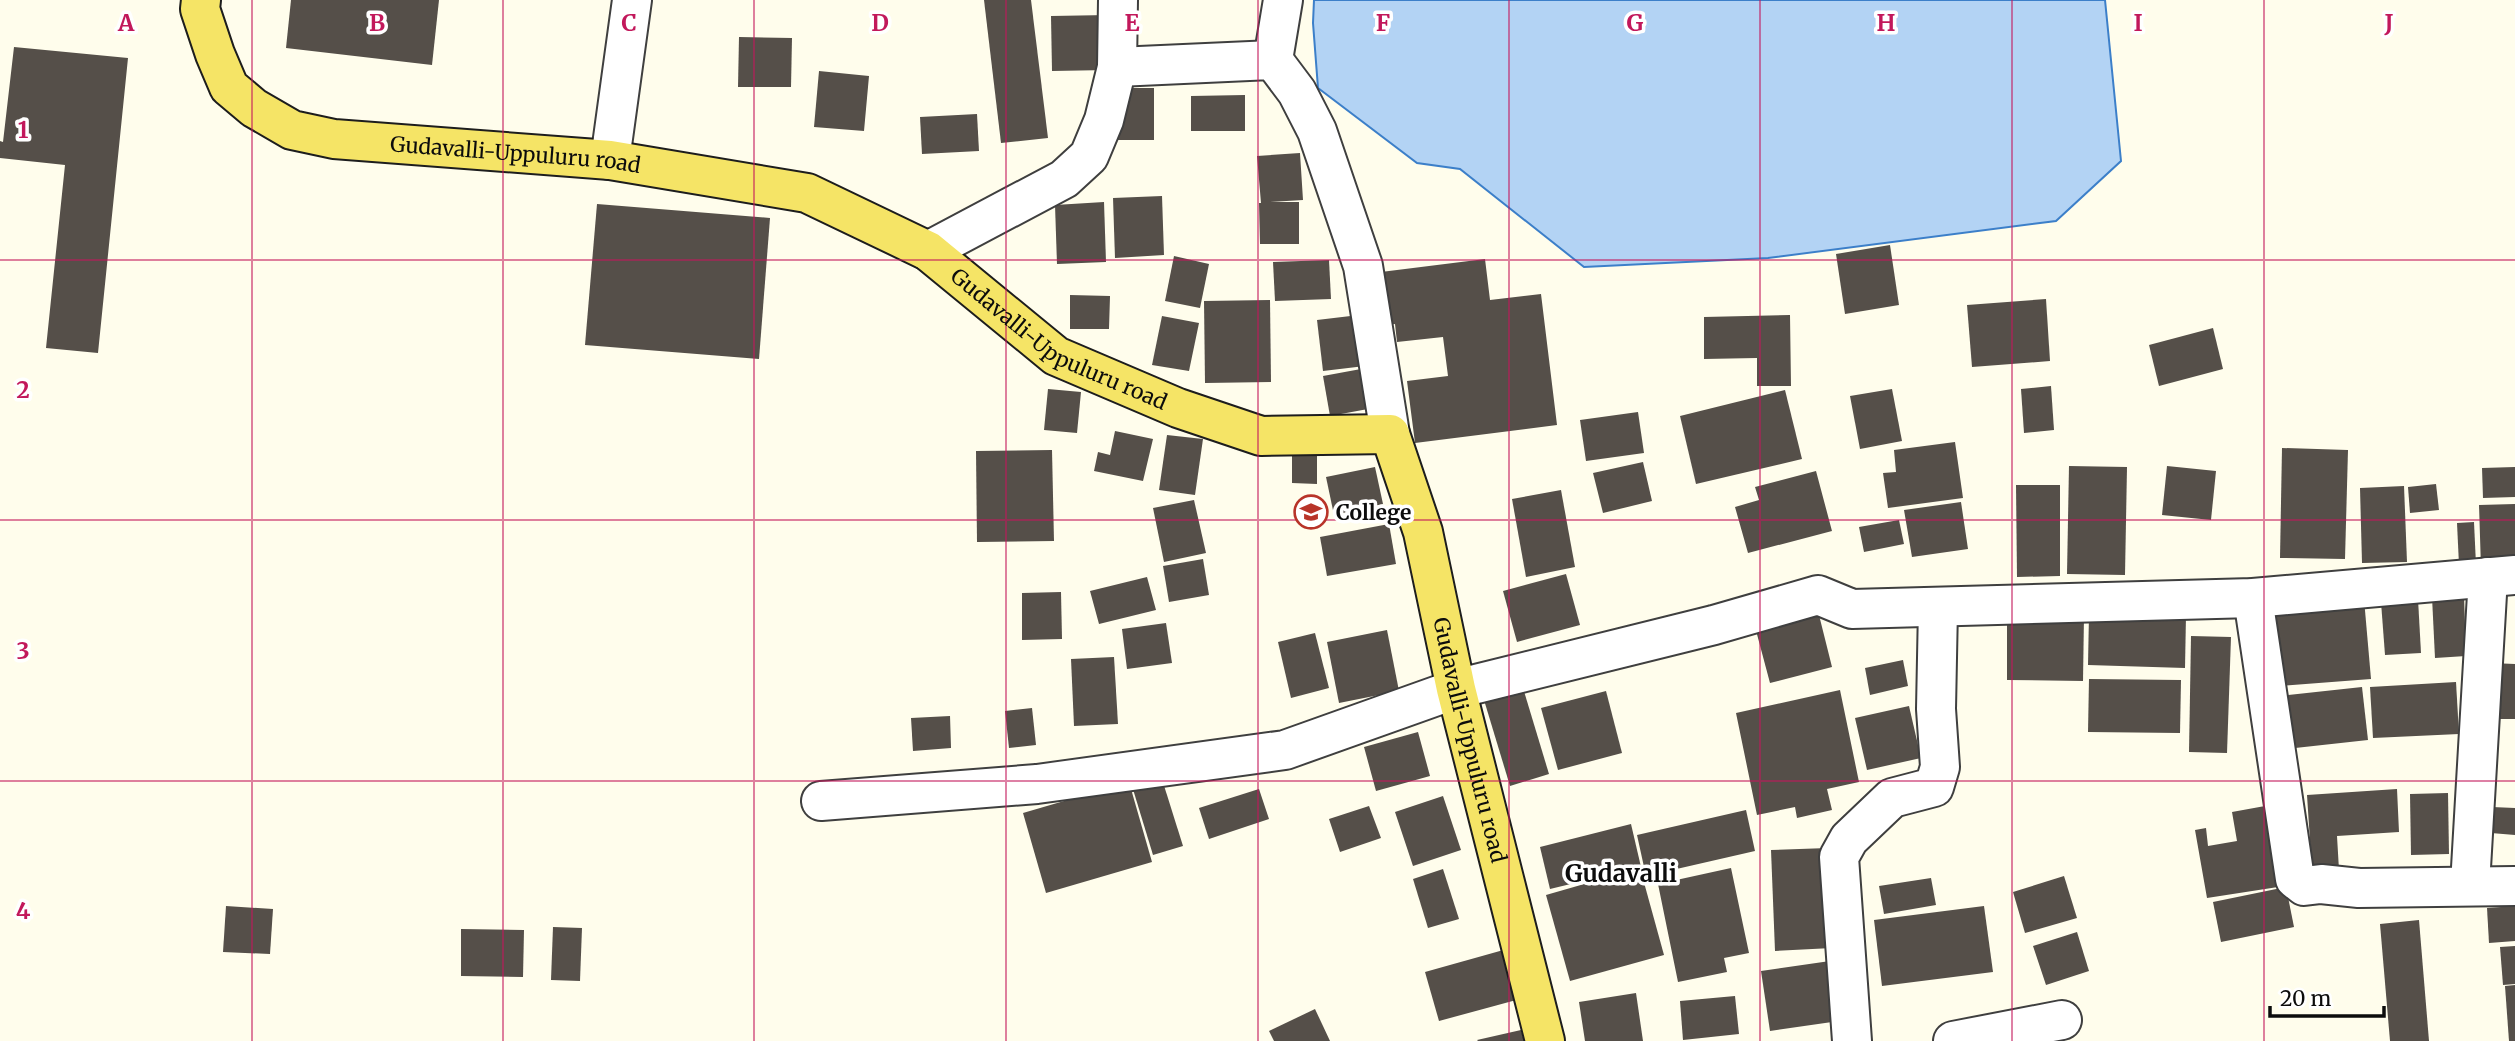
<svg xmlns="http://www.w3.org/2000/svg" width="2515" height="1041" font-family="Merriweather,serif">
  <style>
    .water { fill: #b3d3f4; stroke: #3c7fc9; stroke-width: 2 }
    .building { fill: #554f49 }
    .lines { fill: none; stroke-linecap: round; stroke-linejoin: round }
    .minor-casing { stroke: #3f3f3f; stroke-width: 42 }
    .major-casing { stroke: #1d1d1d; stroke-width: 42 }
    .minor { stroke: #fff; stroke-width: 38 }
    .major { stroke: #f5e466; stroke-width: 38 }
    .grid { fill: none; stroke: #c2185b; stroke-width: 2; stroke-opacity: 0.55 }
    .labels { text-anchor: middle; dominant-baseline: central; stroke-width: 7; stroke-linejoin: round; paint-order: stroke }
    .street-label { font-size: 21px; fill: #0c0c0c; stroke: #fff }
    .poi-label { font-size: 21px; font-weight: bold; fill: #0c0c0c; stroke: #fff; text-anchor: start }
    .quarter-label { font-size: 24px; font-weight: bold; fill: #0c0c0c; stroke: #fff }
    .grid-label { font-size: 23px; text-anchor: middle; font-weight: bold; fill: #c2185b; stroke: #fff; stroke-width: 7; stroke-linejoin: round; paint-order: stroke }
  </style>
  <rect width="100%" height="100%" fill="#fffdec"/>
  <!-- water -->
  <polygon class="water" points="1314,0 2105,0 2121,161 2056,221 1768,258 1584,267 1460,169 1417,163 1318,88 1313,23"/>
  <!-- building -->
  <g class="building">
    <polygon points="291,0 439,0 432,65 286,48"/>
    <polygon points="984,0 1031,0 1048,138 1001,143"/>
    <polygon points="1108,15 1108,70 1052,71 1051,16"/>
    <polygon points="739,37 792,38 791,87 738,87"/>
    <polygon points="14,47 128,58 98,353 46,348 65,165 0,158 0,141 3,142"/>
    <polygon points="819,71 869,76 864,131 814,127"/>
    <rect x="1117" y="88" width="37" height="52"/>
    <polygon points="1245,95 1245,131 1191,131 1191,96"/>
    <polygon points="977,114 979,151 922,154 920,117"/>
    <polygon points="1300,153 1303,200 1270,202 1299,202 1299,244 1260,244 1259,203 1261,203 1257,156"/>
    <polygon points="1162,196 1164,255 1115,258 1113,198"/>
    <polygon points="1104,202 1106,262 1057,264 1055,205"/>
    <polygon points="597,204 770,218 759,359 585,345"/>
    <polygon points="1890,245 1899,305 1845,314 1836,254"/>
    <polygon points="1174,256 1209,264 1200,308 1165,301"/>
    <polygon points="1485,259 1490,300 1541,294 1557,425 1415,443 1407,381 1448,376 1443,337 1397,342 1395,324 1388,325 1381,272"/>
    <polygon points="1329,260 1331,299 1275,301 1273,262"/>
    <polygon points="1070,295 1110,296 1109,329 1070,329"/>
    <polygon points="2046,299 2050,361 1972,367 1967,305"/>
    <polygon points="1270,300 1271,382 1205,383 1204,301"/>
    <polygon points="1359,315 1365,366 1323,371 1317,320"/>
    <polygon points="1790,315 1791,386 1757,386 1757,358 1704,359 1704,317"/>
    <polygon points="1162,316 1199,323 1189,371 1152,365"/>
    <polygon points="2213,328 2223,369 2159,386 2149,345"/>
    <polygon points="1361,369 1368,409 1330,416 1323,376"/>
    <polygon points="2051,386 2054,430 2024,433 2021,389"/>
    <polygon points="1048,389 1081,392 1077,433 1044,430"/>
    <polygon points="1892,389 1902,441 1860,449 1850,396"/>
    <polygon points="1785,390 1802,459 1696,484 1680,416"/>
    <polygon points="1638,412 1644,453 1586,461 1580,420"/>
    <polygon points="1115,431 1153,439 1143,481 1094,471 1098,452 1110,455"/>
    <polygon points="1167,435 1203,439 1195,495 1159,490"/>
    <polygon points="1955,442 1963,498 1888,508 1883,473 1896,472 1894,450"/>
    <polygon points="2282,448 2348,450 2345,559 2280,558"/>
    <polygon points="1052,450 1054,541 977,542 976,451"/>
    <polygon points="1292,450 1317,450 1317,484 1292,483"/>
    <polygon points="1643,462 1652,501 1603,513 1593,473"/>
    <polygon points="2069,466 2127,467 2125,575 2067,574"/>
    <polygon points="2167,466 2216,471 2211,520 2162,515"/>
    <polygon points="1375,467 1383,504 1334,515 1326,477"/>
    <polygon points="2515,467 2515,497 2483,498 2482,468"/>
    <polygon points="1816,471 1832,531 1748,553 1735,507 1759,500 1755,487"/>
    <polygon points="2436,484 2439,510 2410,513 2408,487"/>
    <polygon points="2016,485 2060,485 2060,576 2017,577"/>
    <polygon points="2404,486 2407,562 2362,563 2360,488"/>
    <polygon points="1561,490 1575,567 1526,577 1512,499"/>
    <polygon points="1194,500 1206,553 1164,562 1153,508"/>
    <polygon points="1961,502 1968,549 1912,557 1904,510"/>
    <polygon points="2515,504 2515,567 2481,568 2479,505"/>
    <polygon points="1899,520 1904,544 1864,552 1859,527"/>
    <polygon points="2474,522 2476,565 2459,565 2457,523"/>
    <polygon points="1389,524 1396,564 1327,576 1320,537"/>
    <polygon points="1203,559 1209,595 1169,602 1163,566"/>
    <polygon points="1566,574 1580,625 1517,642 1503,591"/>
    <polygon points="1147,577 1156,610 1099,624 1090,591"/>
    <polygon points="1061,592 1062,639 1022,640 1022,593"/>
    <polygon points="2464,595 2466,656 2435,658 2432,597"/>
    <polygon points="2364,599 2371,679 2279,686 2272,607"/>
    <polygon points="2418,599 2421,653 2385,655 2381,602"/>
    <polygon points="1817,607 1832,667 1770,683 1754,623"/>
    <polygon points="2007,614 2084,615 2083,681 2007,680"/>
    <polygon points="2089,614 2186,615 2185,668 2088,665"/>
    <polygon points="1166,623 1172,663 1127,669 1122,629"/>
    <polygon points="1387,630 1399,691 1339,703 1327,642"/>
    <polygon points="1315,633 1329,688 1291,698 1278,642"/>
    <polygon points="2191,636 2231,637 2227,753 2189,752"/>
    <polygon points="1114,657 1118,724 1074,726 1071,659"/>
    <polygon points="1903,660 1908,686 1870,695 1865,668"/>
    <polygon points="2491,663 2515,664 2515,719 2491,719"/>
    <polygon points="2089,679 2181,680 2180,733 2088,732"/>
    <polygon points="2456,682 2459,734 2373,738 2370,687"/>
    <polygon points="2362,687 2368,740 2286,749 2280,696"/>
    <polygon points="1523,688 1549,774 1510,786 1484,700"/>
    <polygon points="1840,690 1859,782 1827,789 1832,810 1797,818 1795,807 1757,815 1736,713"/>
    <polygon points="1606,691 1622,753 1558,770 1541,708"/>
    <polygon points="1909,706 1921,758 1867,770 1855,718"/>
    <polygon points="1032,708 1036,745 1009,748 1005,711"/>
    <polygon points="950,716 951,748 913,751 911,718"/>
    <polygon points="1418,732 1430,776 1376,791 1364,747"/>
    <polygon points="1161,776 1183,846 1153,855 1132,786"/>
    <polygon points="1129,782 1152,862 1046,893 1023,813"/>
    <polygon points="1259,789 1269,819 1209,839 1199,808"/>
    <polygon points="2397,789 2399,832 2337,836 2339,870 2312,872 2307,795"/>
    <polygon points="2448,793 2449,854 2411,855 2410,794"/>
    <polygon points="1443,796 1461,850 1413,866 1395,812"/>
    <polygon points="1369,806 1381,838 1340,852 1329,819"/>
    <polygon points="2265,806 2278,887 2207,898 2195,830 2206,828 2208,846 2237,841 2232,812"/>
    <polygon points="2492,807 2515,808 2515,835 2491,833"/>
    <polygon points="1746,810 1755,851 1646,876 1637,835"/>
    <polygon points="1631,824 1641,867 1550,889 1540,847"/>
    <polygon points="1828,848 1832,948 1775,951 1771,850"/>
    <polygon points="1640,868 1664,955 1570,981 1546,895"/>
    <polygon points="1731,868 1749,953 1724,958 1727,972 1678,982 1658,884"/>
    <polygon points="1443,869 1459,919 1428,928 1413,879"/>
    <polygon points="2064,876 2077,918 2025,933 2013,892"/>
    <polygon points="1931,878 1936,905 1884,914 1879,886"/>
    <polygon points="2286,887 2294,927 2221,942 2213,902"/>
    <polygon points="226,906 273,909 270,954 223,952"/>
    <polygon points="1984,906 1993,972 1882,986 1874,920"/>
    <polygon points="2515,906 2515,941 2489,943 2487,908"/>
    <polygon points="2419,920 2429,1041 2390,1041 2380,924"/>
    <polygon points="553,927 582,928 580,981 551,980"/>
    <polygon points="461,929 524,930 523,977 461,976"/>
    <polygon points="2077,932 2089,971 2046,985 2033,946"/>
    <polygon points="2515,946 2515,984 2503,985 2500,947"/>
    <polygon points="1507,949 1520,999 1439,1021 1425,972"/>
    <polygon points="1830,961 1839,1021 1770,1031 1761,971"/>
    <polygon points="2515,985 2515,1041 2509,1041 2505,986"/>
    <polygon points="1636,993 1643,1041 1585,1041 1579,1002"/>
    <polygon points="1735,996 1739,1034 1683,1040 1680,1001"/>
    <polygon points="1315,1009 1330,1041 1274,1041 1269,1031"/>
    <polygon points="1521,1030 1524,1041 1478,1041 1477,1040"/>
  </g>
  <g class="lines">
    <defs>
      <g id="minor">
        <polyline points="1273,60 1283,0"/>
        <polyline points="1117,67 1273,60 1297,92 1317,131 1363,266 1390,434"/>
        <polyline points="610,160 632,0"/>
        <polyline points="928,251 1064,179 1089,156 1104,120 1117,67 1118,0"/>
        <polyline points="2253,598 2295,879 2304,886 2321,884 2359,888 2515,886"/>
        <polyline points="821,801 1037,784 1285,750 1456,689 1714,625 1818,595 1852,609 2253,598 2515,575"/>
        <polyline points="2470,885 2488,577"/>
        <polyline points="1852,1041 1839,857 1849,839 1892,798 1934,787 1940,767 1936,709 1938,607"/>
        <polyline points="1953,1041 2062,1020"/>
      </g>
      <g id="major">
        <path id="s1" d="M201 0 200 9 215 54 229 87 254 108 292 130 334 139 610 160 807 193 928 251 1056 356 1178 408 1261 436 1390 434 1423 532 1456 689 1545 1041"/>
      </g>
    </defs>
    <!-- minor casing -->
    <use href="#minor" class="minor-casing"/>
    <!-- major casing -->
    <use href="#major" class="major-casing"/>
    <!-- minor -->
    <use href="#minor" class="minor"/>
    <!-- major -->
    <use href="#major" class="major"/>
  </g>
  <!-- grid -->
  <path class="grid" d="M252 0V1041M503 0V1041M754 0V1041M1006 0V1041M1258 0V1041M1509 0V1041M1760 0V1041M2012 0V1041M2264 0V1041M0 260H2515M0 520H2515M0 781H2515"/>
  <!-- icons -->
  <defs>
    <symbol id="university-ring" viewBox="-11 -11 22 22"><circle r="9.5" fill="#fff" stroke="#b83429" stroke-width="1.5"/><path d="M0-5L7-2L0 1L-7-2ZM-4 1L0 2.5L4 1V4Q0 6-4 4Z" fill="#b83429"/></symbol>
  </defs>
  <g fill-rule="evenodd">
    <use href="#university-ring" x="1292" y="493" width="38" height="38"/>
  </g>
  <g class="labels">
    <!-- street labels -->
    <g class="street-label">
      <text stroke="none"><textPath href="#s1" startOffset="394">Gudavalli-Uppuluru road</textPath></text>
      <text stroke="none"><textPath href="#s1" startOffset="982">Gudavalli-Uppuluru road</textPath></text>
      <text stroke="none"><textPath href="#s1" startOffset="1654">Gudavalli-Uppuluru road</textPath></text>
    </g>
    <!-- poi labels -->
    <g class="poi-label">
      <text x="1336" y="512">College</text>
    </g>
    <!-- quarter labels -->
    <g class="quarter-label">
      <text x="1621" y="873">Gudavalli</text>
    </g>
  </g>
  <g class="grid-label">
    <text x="126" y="31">A</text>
    <text x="377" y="31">B</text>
    <text x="629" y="31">C</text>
    <text x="880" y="31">D</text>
    <text x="1132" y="31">E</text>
    <text x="1383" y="31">F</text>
    <text x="1635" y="31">G</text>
    <text x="1886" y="31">H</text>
    <text x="2138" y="31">I</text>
    <text x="2389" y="31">J</text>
    <text x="23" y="138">1</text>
    <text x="23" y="398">2</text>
    <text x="23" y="659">3</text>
    <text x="23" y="919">4</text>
  </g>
  <!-- scale -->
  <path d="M2270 1006v10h114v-10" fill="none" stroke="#0c0c0c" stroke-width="3.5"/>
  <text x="2280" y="1006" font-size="21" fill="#0c0c0c" stroke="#ffffff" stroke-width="5" paint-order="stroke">20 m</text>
</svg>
